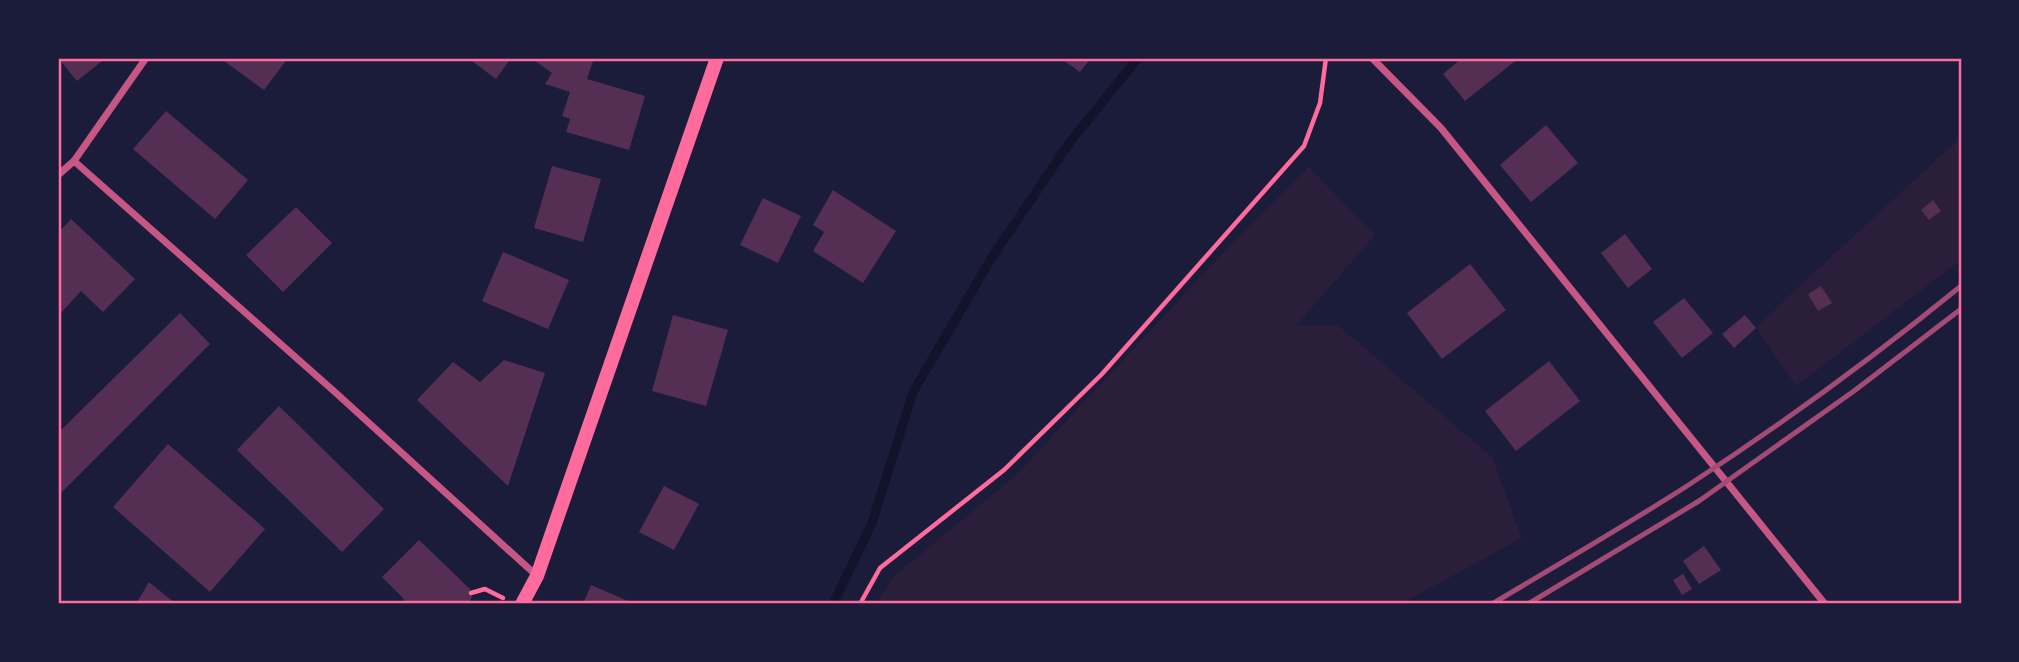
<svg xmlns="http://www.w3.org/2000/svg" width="2019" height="662" font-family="Cabin,sans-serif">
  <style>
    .green { fill: #2a1e3b }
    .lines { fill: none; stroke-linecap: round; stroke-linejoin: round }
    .stream { stroke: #12122b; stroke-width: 9 }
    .building { fill: #542f53 }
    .path { stroke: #ff6b9d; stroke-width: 4.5 }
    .minor { stroke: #c65784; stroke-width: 7 }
    .secondary { stroke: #ff6b9d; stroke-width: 14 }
    .rail { stroke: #a44b75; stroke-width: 5 }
    .neatline { fill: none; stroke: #ff6b9d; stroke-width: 2.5 }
  </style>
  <rect width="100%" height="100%" fill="#1b1b3a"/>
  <!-- green -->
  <g class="green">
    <polygon points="1961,137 1961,260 1796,386 1756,328 1794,291"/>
    <polygon points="1309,167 1375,235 1297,325 1338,325 1492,457 1522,538 1401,604 876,604 893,577 1015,476 1219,257"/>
  </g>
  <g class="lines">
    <!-- stream -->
    <polyline class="stream" points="833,604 872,523 913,392 992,257 1070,142 1138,58"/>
  </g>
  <!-- building -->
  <g class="building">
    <polygon points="58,58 106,58 77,81"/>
    <polygon points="220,58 288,58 264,90"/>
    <polygon points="468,58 511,58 496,79"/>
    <polygon points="531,58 594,58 587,79 645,96 629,150 566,132 570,119 562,116 570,92 545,84 552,73"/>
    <polygon points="1060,58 1091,58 1080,72"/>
    <polygon points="1462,58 1519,58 1465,101 1443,74"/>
    <polygon points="166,111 248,180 215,219 133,149"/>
    <polygon points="1546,125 1578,163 1531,202 1500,165"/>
    <polygon points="552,166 601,179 583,242 534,228"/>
    <polygon points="833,190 896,231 863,283 813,251 824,232 813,225"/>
    <polygon points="763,198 801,216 778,263 740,245"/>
    <polygon points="1933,200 1941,211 1929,220 1921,210"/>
    <polygon points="296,207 332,243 283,292 246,255"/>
    <polygon points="71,219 135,279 103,312 81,291 60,314 58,311 58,233"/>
    <polygon points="1625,234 1652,269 1628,288 1601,253"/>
    <polygon points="503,252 569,280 548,329 482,301"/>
    <polygon points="1470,264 1506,310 1442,359 1407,313"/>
    <polygon points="1821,286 1832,303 1818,311 1808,294"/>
    <polygon points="1684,298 1713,333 1682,358 1653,322"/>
    <polygon points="180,313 210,344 58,496 58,433"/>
    <polygon points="673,315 728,330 706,406 652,391"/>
    <polygon points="1745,315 1756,328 1734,348 1722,334"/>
    <polygon points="504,360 545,373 508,486 417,400 453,362 480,382"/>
    <polygon points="1549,361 1580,401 1516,451 1485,411"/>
    <polygon points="279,406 384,509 342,552 237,450"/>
    <polygon points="168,444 265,529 210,592 113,507"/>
    <polygon points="664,486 699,504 674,550 639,532"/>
    <polygon points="419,540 470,589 472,597 468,604 405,604 403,598 382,577"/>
    <polygon points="1704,546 1721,570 1699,584 1683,561"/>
    <polygon points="1683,574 1692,589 1682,595 1673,580"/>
    <polygon points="149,582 176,604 136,604"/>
    <polygon points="591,585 635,604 583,604"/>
  </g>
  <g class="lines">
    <!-- path -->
    <g class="path">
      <polyline points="471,593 485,589 503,598"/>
      <polyline points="860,604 880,568 1004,470 1102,374 1304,146 1320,103 1326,58"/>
    </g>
    <!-- minor -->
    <g class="minor">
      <polyline points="1372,58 1441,128 1825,604"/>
      <polyline points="74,161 336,393 537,576"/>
      <polyline points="58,175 74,161 146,58"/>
    </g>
    <!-- secondary -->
    <polyline class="secondary" points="522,604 537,576 717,58"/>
    <!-- rail -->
    <g class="rail">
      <path d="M1492 604C1557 565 1623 527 1687 486 1782 424 1874 357 1961 286"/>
      <polyline points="1528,604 1699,501 1854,391 1961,309"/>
    </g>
  </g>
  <!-- border -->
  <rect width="2019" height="662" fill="none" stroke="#1b1b3a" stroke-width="119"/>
  <rect x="60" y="60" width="1900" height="542" class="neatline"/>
</svg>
